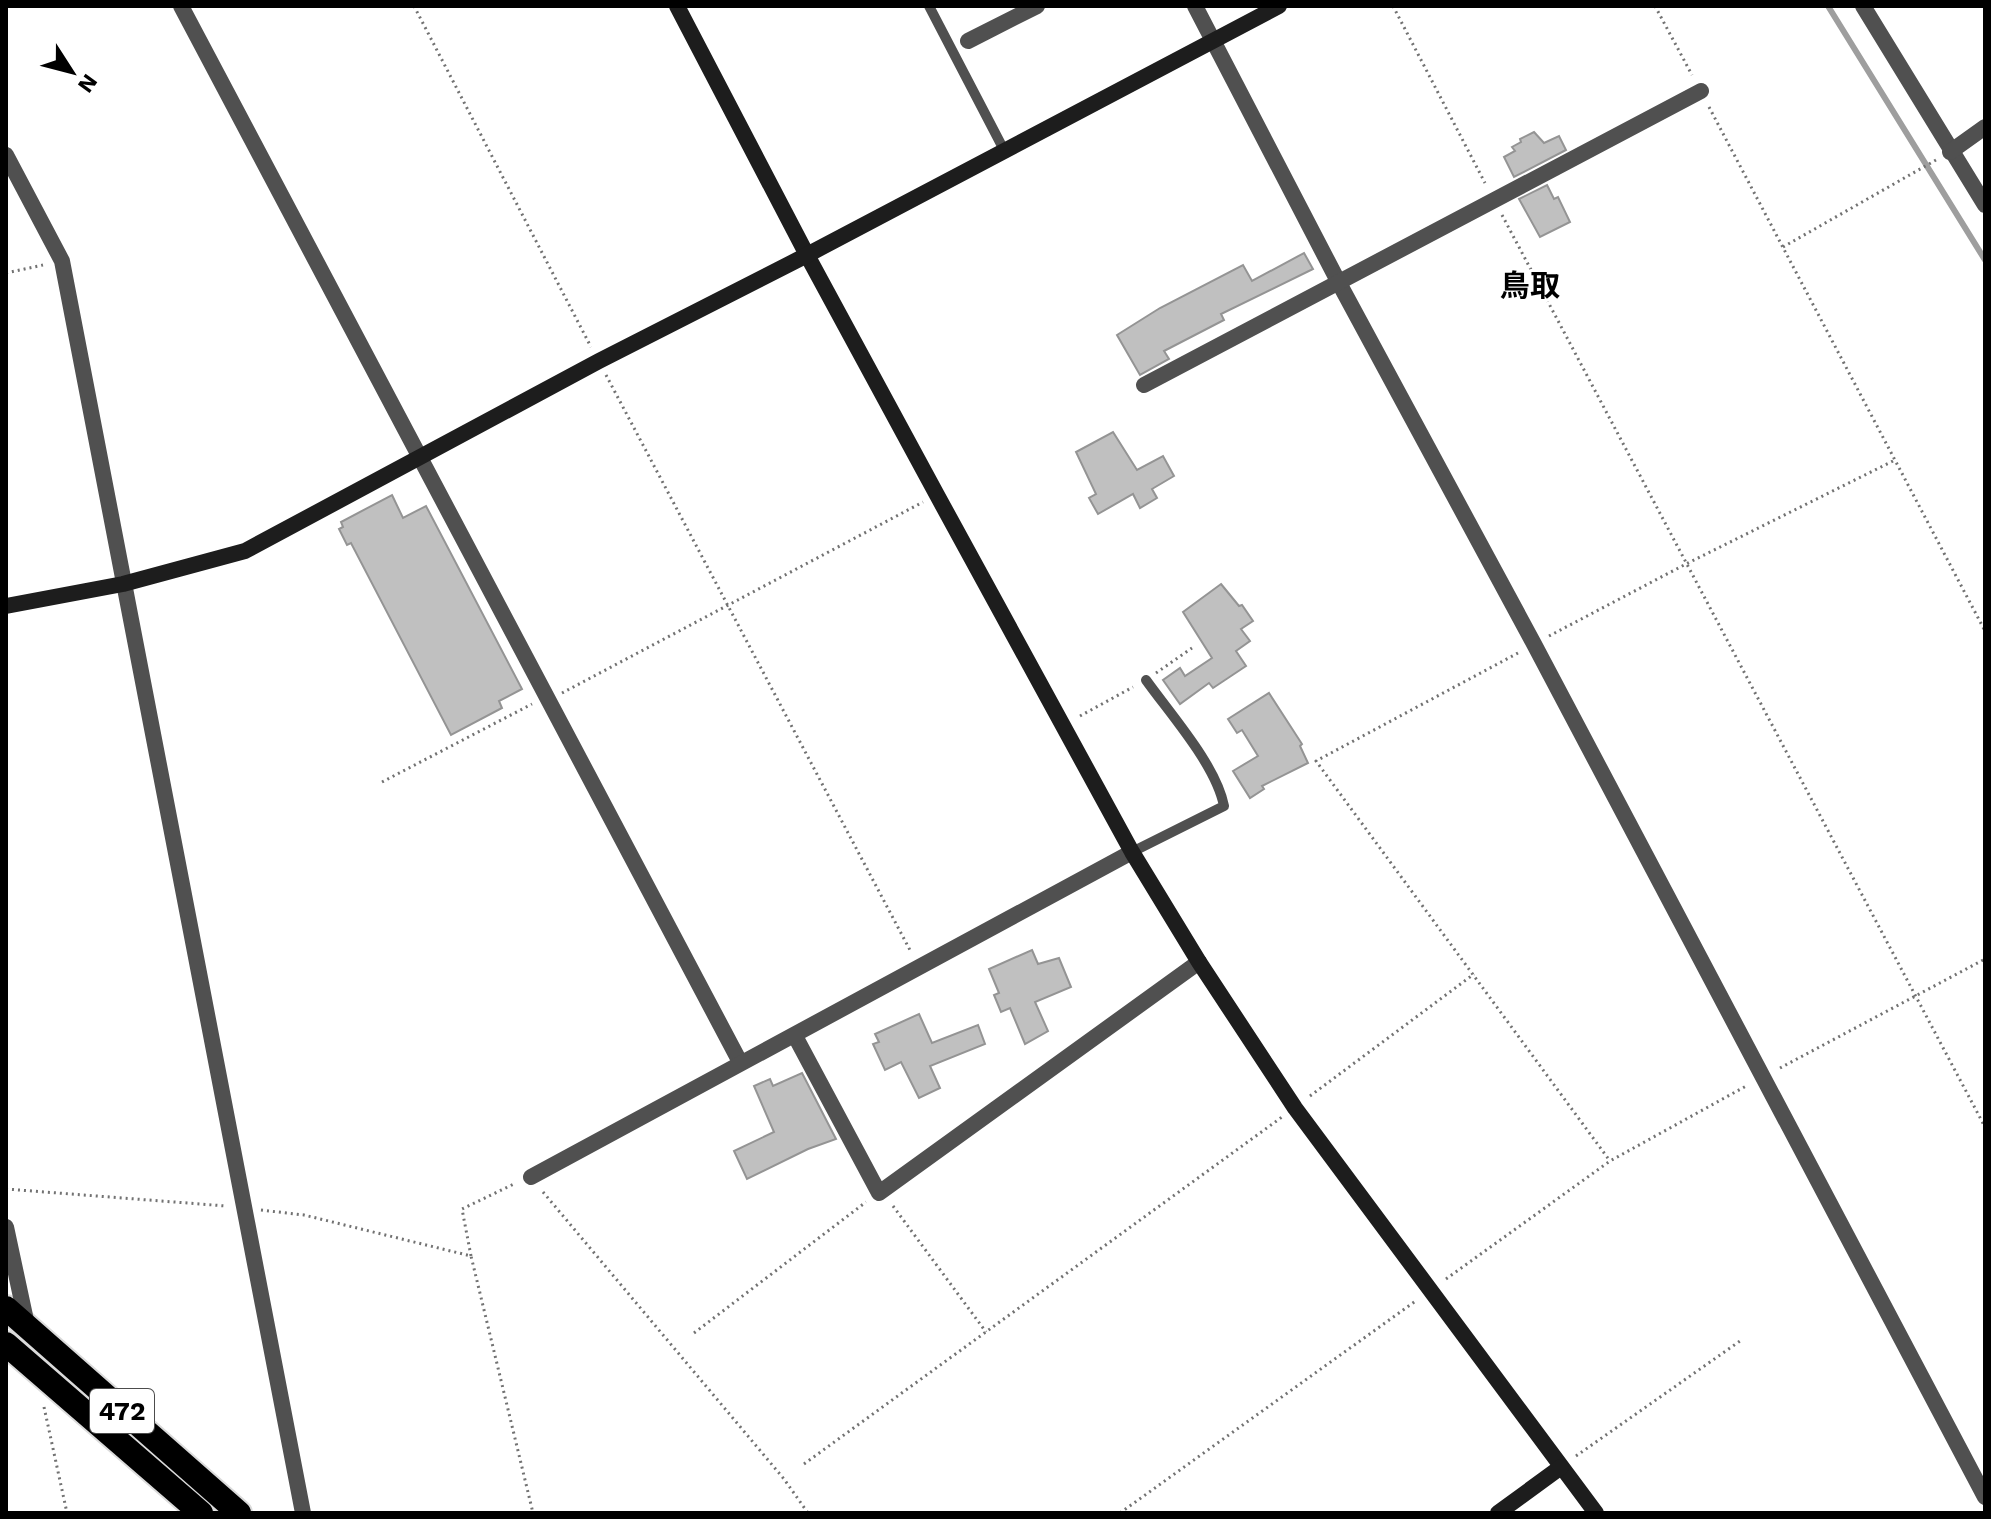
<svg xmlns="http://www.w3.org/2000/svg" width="1991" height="1519" font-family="'Work Sans','Noto Sans JP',sans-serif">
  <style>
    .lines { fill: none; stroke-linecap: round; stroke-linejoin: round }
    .stream { stroke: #9e9e9e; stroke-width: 6 }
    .building { fill: #c0c0c0; stroke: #949494; stroke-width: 2 }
    .highway-casing { stroke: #dbdbdb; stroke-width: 28 }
    .path { stroke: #727272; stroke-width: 3; stroke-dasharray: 2 4; stroke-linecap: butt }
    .lane { stroke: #505050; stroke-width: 10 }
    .street { stroke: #505050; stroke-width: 16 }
    .secondary { stroke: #1d1d1d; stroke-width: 16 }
    .highway { stroke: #000; stroke-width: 24 }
    .labels { text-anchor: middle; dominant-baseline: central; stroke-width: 6; stroke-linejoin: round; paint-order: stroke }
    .shield { fill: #fff; stroke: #4c4c4c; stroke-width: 2 }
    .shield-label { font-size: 26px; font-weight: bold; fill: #000 }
    .neighbourhood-label { font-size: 30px; font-weight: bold; fill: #000; stroke: #fff }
  </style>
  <rect width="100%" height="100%" fill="#fff"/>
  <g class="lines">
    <!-- stream -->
    <polyline class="stream" points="1828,6 1985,260"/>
  </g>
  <!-- building -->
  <g class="building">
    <polygon points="1534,132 1544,143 1559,136 1566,150 1514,177 1504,157 1515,151 1512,147 1521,142 1520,139"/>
    <polygon points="1547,185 1554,199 1558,197 1570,222 1540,237 1519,199"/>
    <polygon points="1304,253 1313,269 1221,314 1224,320 1164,351 1169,359 1140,375 1117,335 1160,308 1243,265 1252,281"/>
    <polygon points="1113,432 1137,470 1163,456 1174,476 1152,489 1157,498 1140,508 1133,494 1098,514 1089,498 1096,494 1076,452"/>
    <polygon points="392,495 403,518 426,506 522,689 499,701 502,708 451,735 351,543 347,545 339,529 343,527 341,522"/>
    <polygon points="1221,584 1239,606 1242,605 1253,621 1241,629 1250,641 1236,651 1246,666 1213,688 1209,683 1180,704 1163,680 1180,668 1185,676 1212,658 1183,612"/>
    <polygon points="1269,693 1302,744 1300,746 1308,763 1262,786 1264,789 1250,798 1233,771 1258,756 1242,730 1237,733 1228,719"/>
    <polygon points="1032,950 1038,964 1059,958 1071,987 1035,1002 1048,1031 1025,1044 1010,1008 1001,1012 994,995 999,993 989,969"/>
    <polygon points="919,1014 932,1043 978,1025 985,1044 930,1066 940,1088 919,1098 901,1062 885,1070 873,1044 879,1042 875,1034"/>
    <polygon points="802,1073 836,1139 808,1149 747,1179 734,1151 774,1132 754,1086 770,1079 773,1086"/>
  </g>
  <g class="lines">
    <defs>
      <g id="highway">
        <polyline points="6,1308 239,1513"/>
        <polyline points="6,1344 201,1513"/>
      </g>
    </defs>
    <!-- highway casing -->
    <use href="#highway" class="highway-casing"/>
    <!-- path -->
    <g class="path">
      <polyline points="414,6 591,347"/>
      <polyline points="1393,6 1485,183"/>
      <polyline points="1655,6 1692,75"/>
      <polyline points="1709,107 1985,631"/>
      <polyline points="1502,215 1985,1127"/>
      <polyline points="1783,247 1936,160"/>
      <polyline points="6,273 43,265"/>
      <polyline points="606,375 911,952"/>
      <polyline points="1549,636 1686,564 1895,460"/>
      <polyline points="1518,653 1316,761 1610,1161"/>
      <polyline points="1156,673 1192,648"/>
      <polyline points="562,693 923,502"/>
      <polyline points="1080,716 1133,687"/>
      <polyline points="382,782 532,704"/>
      <polyline points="1780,1068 1985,959"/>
      <polyline points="1310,1096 1474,974"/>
      <polyline points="6,1189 226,1206"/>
      <polyline points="543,1192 784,1479 808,1513"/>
      <polyline points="893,1206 986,1332"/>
      <polyline points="261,1210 304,1215 471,1256 533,1513"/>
      <polyline points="471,1256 462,1209 516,1183"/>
      <polyline points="1446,1279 1610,1161 1748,1085"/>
      <polyline points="694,1333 866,1202"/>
      <polyline points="44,1407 67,1513"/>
      <polyline points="1576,1456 1740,1341"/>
      <polyline points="804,1464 1282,1117"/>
      <polyline points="1120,1513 1417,1300"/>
    </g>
    <!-- lane -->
    <g class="lane">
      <polyline points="929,6 1004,150"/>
      <path d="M1132 852 1224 806C1216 765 1171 715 1146 680"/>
    </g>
    <!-- street -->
    <g class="street">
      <polyline points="181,6 740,1062"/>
      <polyline points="1195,6 1339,283 1534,644 1985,1497"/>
      <polyline points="1863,6 1985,205"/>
      <polyline points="968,41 1037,6"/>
      <polyline points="1950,152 1985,127"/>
      <polyline points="6,155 62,261 303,1513"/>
      <polyline points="1144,385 1701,91"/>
      <polyline points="795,1036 879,1193 1199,962"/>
      <polyline points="531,1177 1132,852"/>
      <polyline points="6,1227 27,1325"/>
    </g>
    <!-- secondary -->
    <g class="secondary">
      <polyline points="677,6 807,255 937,495 1132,852 1199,962 1295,1108 1596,1513"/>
      <polyline points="6,606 123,584 245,551 599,361 807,255 1279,6"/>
      <polyline points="1498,1513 1561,1467"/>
    </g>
    <!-- highway -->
    <use href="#highway" class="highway"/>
  </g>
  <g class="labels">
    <!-- shield labels -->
    <rect class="shield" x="90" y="1389" width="64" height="44" rx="6"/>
    <g class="shield-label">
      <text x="122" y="1411">472</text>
    </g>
    <!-- neighbourhood labels -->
    <g class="neighbourhood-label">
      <text x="1530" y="285">鳥取</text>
    </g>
  </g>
  <!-- border -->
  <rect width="1991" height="1519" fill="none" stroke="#000000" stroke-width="16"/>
  <!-- north arrow -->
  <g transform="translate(72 72) rotate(126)" stroke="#ffffff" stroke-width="6" paint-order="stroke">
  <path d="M0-6L14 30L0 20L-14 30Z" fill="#000000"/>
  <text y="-12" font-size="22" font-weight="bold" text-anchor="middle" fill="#000000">N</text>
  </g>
</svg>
